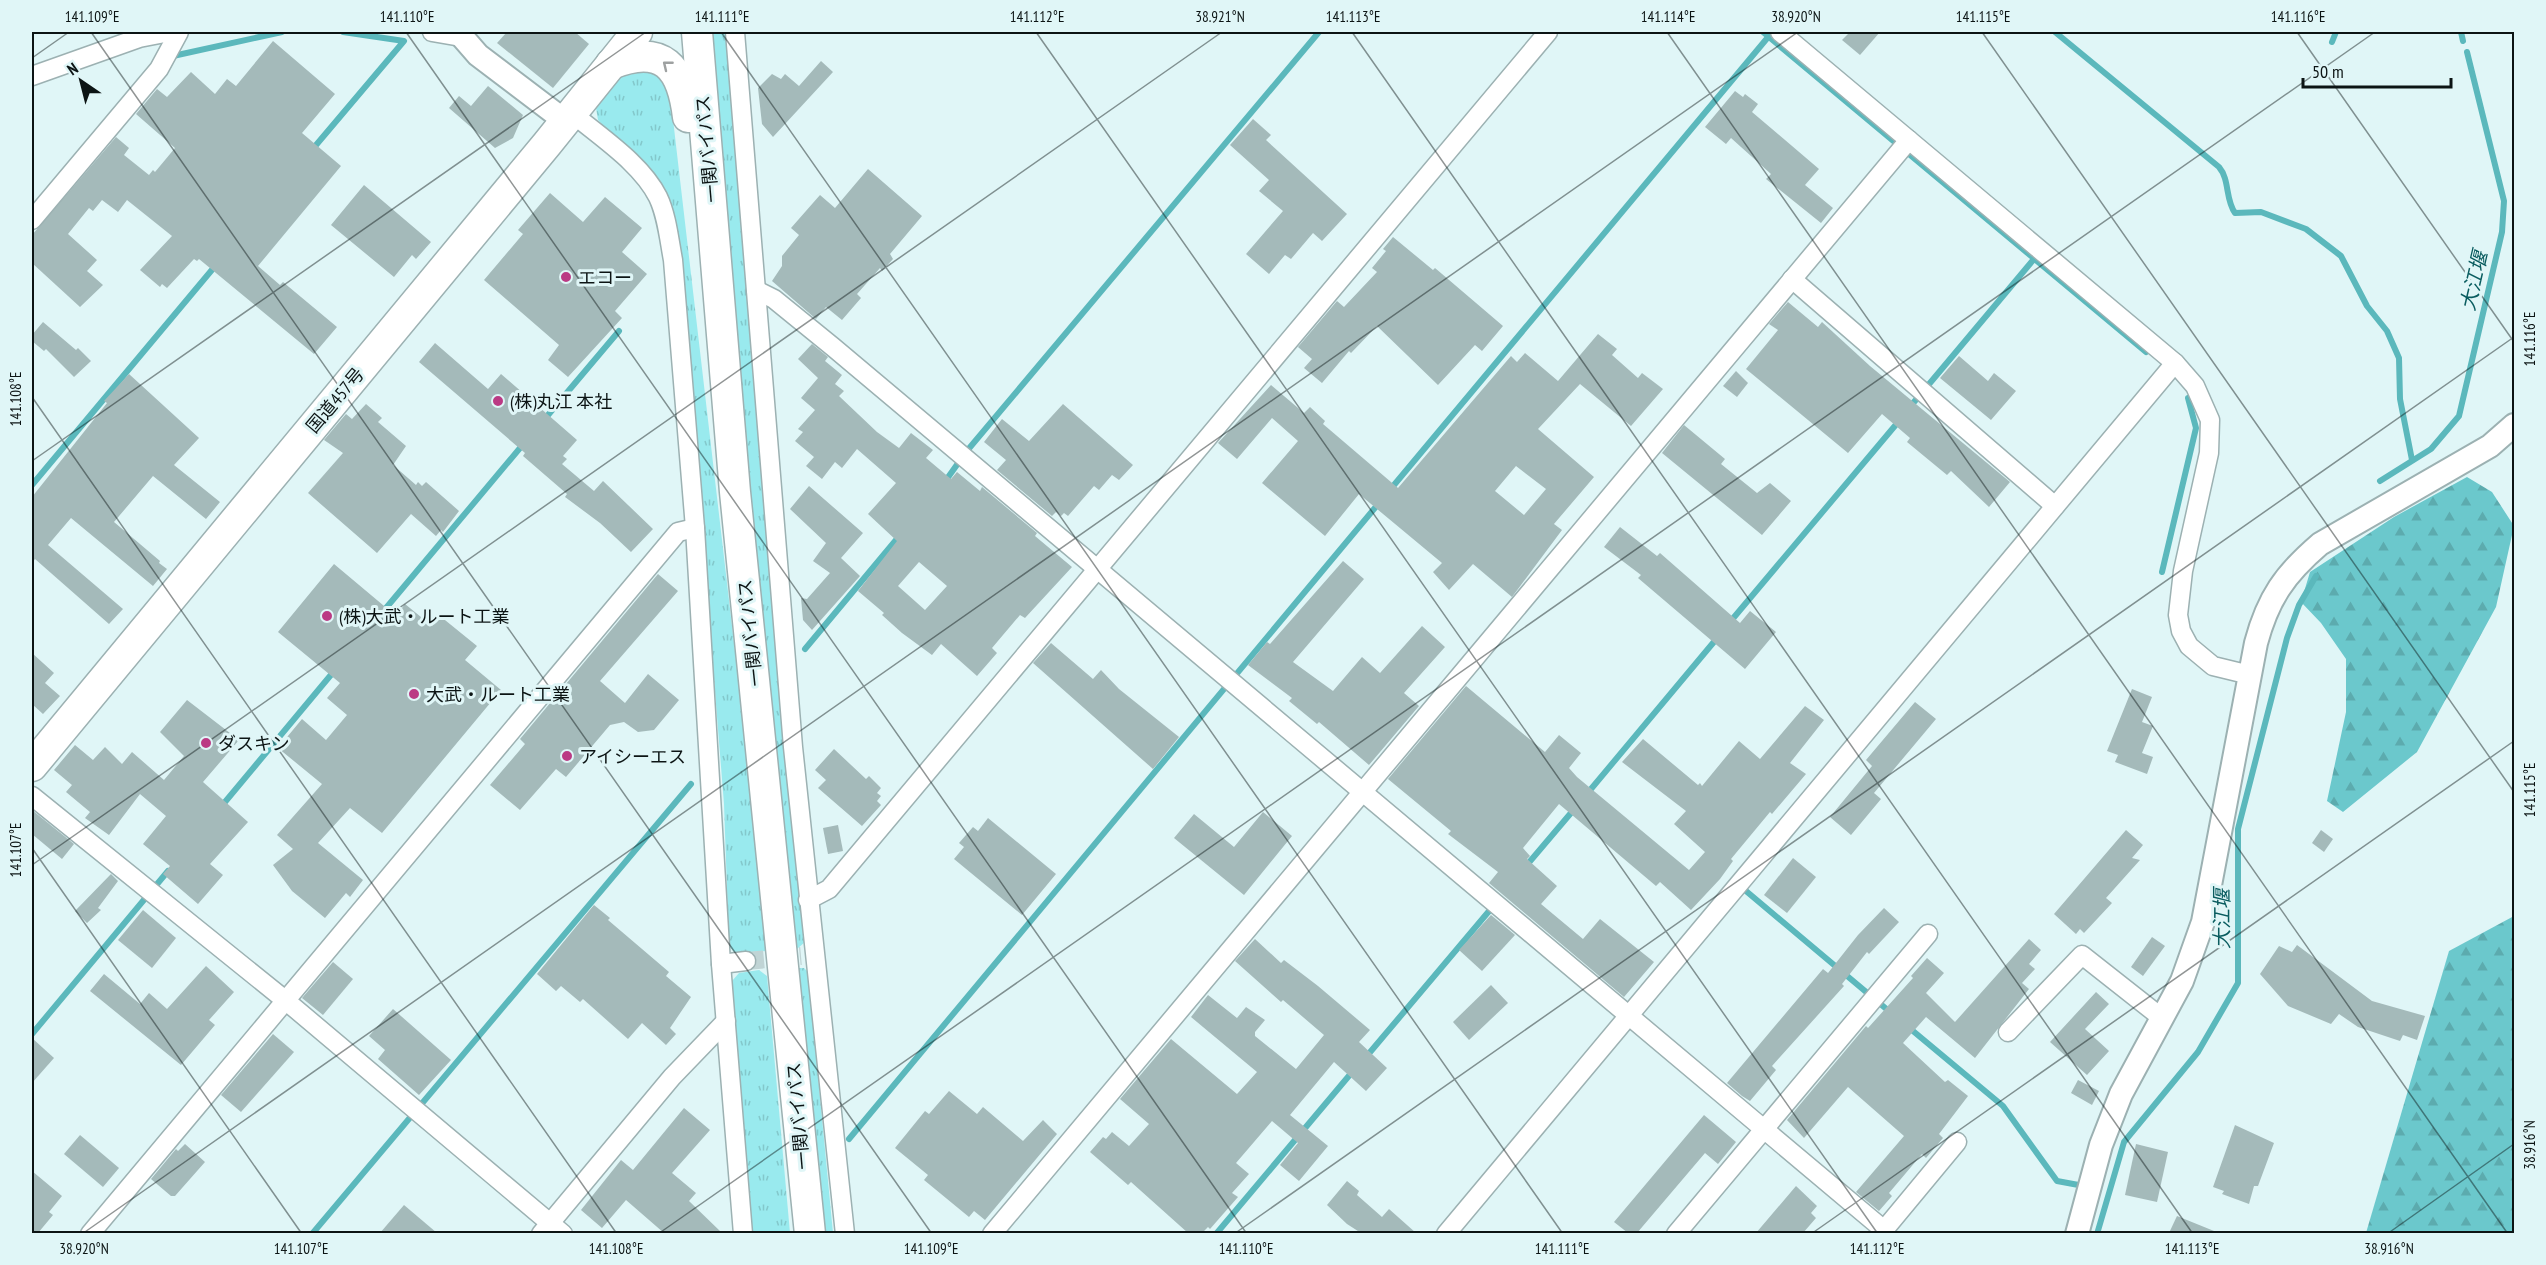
<svg xmlns="http://www.w3.org/2000/svg" width="2546" height="1265" font-family="'PT Sans Narrow','Noto Sans JP',sans-serif">
  <style>
    .grass { fill: url(#grass-tufts) }
    .forest { fill: url(#forest-firs) }
    .lines { fill: none; stroke-linecap: round; stroke-linejoin: round }
    .stream { stroke: #5bb8bc; stroke-width: 6 }
    .building { fill: #a4baba; fill-rule: evenodd }
    .minor-tunnel { stroke: #c0d4d5; stroke-width: 18; stroke-dasharray: 18 9; stroke-linecap: butt }
    .minor-casing { stroke: #9cb1b2; stroke-width: 21 }
    .tertiary-casing { stroke: #9cb1b2; stroke-width: 26 }
    .trunk-casing { stroke: #9cb1b2; stroke-width: 33 }
    .minor { stroke: #fff; stroke-width: 18 }
    .tertiary { stroke: #fff; stroke-width: 22 }
    .trunk { stroke: #fff; stroke-width: 30 }
    .oneway { stroke: #9ea1a1 }
    .ticks { fill: none; stroke: #0c1414; stroke-width: 1.5; stroke-opacity: 0.45 }
    .poi-dot { fill: #bb3a84; stroke: #e0f6f7; stroke-width: 2 }
    .labels { text-anchor: middle; dominant-baseline: central; stroke-width: 6; stroke-linejoin: round; paint-order: stroke }
    .street-label { font-size: 18px; fill: #0c1414; stroke: #e0f6f7 }
    .poi-label { font-size: 18px; fill: #0c1414; stroke: #e0f6f7; text-anchor: start }
    .water-label { font-size: 20px; font-style: italic; fill: #095c5f; stroke: #e0f6f7 }
    .neatline { fill: none; stroke: #0c1414; stroke-width: 2 }
    .ticks-label { font-size: 15px; text-anchor: middle; fill: #0c1414 }
  </style>
  <defs>
    <pattern id="grass-tufts" width="24" height="20" patternUnits="userSpaceOnUse" patternTransform="scale(1.5)"><rect width="24" height="20" fill="#99eaee"/><path d="M3 7l-1-3M5 7V3M7 7l1-3M15 17l-1-3M17 17v-4M19 17l1-3" fill="none" stroke="#83c8cb"/></pattern>
    <pattern id="forest-firs" width="22" height="20" patternUnits="userSpaceOnUse" patternTransform="scale(1.5)"><rect width="22" height="20" fill="#6bc8cc"/><path d="M5 1l3.5 6h-7zM16 11l3.5 6h-7z" fill="#5cabae"/></pattern>
  </defs>
  <rect width="100%" height="100%" fill="#e0f6f7"/>
  <!-- grass -->
  <g class="grass">
    <polygon points="713,32 726,32 783,741 805,942 797,949 749,492"/>
    <polygon points="645,64 669,85 756,832 766,951 735,953 729,946 724,804 679,242 666,196 598,120 596,108 626,71"/>
    <polygon points="799,968 804,968 808,972 833,1233 825,1233"/>
    <polygon points="759,970 767,976 790,1233 751,1233 732,981 739,973"/>
  </g>
  <!-- forest -->
  <g class="forest">
    <polygon points="2467,477 2492,492 2514,526 2496,607 2417,752 2343,812 2327,801 2346,712 2346,659 2321,623 2301,602 2310,572 2394,517"/>
    <polygon points="2514,916 2514,1233 2366,1233 2449,951"/>
  </g>
  <g class="lines">
    <!-- stream -->
    <g class="stream">
      <polyline points="1763,32 2146,352"/>
      <path d="M2055 32 2219 167C2230 180 2225 199 2235 213L2261 212 2306 229 2341 256 2367 306 2387 331 2399 358 2400 399 2412 460"/>
      <polyline points="2461,32 2463,41"/>
      <polyline points="2332,42 2336,32"/>
      <polyline points="173,56 282,32"/>
      <polyline points="311,151 404,41 343,32"/>
      <polyline points="1909,408 2034,259"/>
      <polyline points="543,421 619,331"/>
      <polyline points="2380,481 2431,449 2459,416 2502,232 2504,201 2467,52"/>
      <polyline points="944,483 966,452 1319,32"/>
      <polyline points="32,485 216,265"/>
      <polyline points="1389,491 1769,36"/>
      <polyline points="2162,572 2196,428 2188,398"/>
      <polyline points="381,614 525,442"/>
      <polyline points="1730,622 1899,421"/>
      <polyline points="805,649 901,534"/>
      <polyline points="1586,795 1718,637"/>
      <polyline points="220,808 335,670"/>
      <polyline points="1526,866 1576,807"/>
      <polyline points="1746,891 1890,1012"/>
      <polyline points="1907,1026 2003,1106 2057,1181 2084,1186"/>
      <polyline points="32,1034 168,871"/>
      <polyline points="1366,1057 1495,904"/>
      <polyline points="849,1139 1379,503"/>
      <polyline points="312,1234 691,784"/>
      <polyline points="1216,1234 1353,1071"/>
      <polyline points="2097,1234 2124,1142 2198,1052 2238,983 2238,829 2287,638 2299,605 2316,576"/>
    </g>
  </g>
  <!-- building -->
  <g class="building">
    <polygon points="507,32 575,32 589,44 553,88 497,43"/>
    <polygon points="1850,32 1880,32 1860,55 1842,40"/>
    <polygon points="273,41 335,94 302,133 341,166 258,266 280,285 283,282 337,327 314,354 199,259 197,261 194,259 167,288 162,284 160,287 140,270 172,236 127,200 118,212 102,200 93,211 89,208 68,234 97,260 87,271 103,285 80,307 32,263 32,235 116,137 129,148 124,155 149,175 153,170 155,172 175,148 136,114 157,89 167,97 191,72 215,94 227,79 236,86"/>
    <polygon points="821,61 833,72 773,137 762,124 758,88 772,74 781,79 785,74 799,86"/>
    <polygon points="488,86 523,115 513,138 495,148 449,108 459,96 471,106"/>
    <polygon points="1735,91 1743,97 1745,94 1758,104 1752,112 1819,169 1805,185 1833,208 1821,223 1766,179 1771,174 1731,138 1726,144 1705,127"/>
    <polygon points="1253,119 1271,135 1266,140 1347,214 1322,241 1313,233 1291,259 1285,255 1269,274 1246,254 1283,211 1259,191 1269,180 1230,145"/>
    <polygon points="868,169 922,216 890,254 893,259 882,271 880,268 857,294 861,298 842,320 826,307 816,319 772,281 782,266 782,256 799,235 791,228 820,195 835,208"/>
    <polygon points="364,185 431,242 416,259 412,255 394,277 331,225"/>
    <polygon points="550,193 583,222 605,197 642,228 622,252 647,274 615,311 622,318 568,377 548,360 559,345 484,280 523,234 518,230"/>
    <polygon points="1393,237 1433,270 1435,268 1503,326 1482,351 1475,345 1438,385 1377,326 1351,353 1349,351 1322,383 1304,368 1312,359 1298,347 1337,301 1344,307 1377,272 1372,268 1386,251 1383,249"/>
    <polygon points="1788,302 1818,327 1822,322 1870,366 2010,482 1989,507 1951,471 1947,475 1907,442 1910,438 1882,414 1848,453 1746,369 1778,330 1769,324"/>
    <polygon points="43,322 76,350 78,348 91,361 74,377 46,349 44,351 32,341 32,335"/>
    <path d="M1598 334 1617 349 1612 355 1638 378 1642 373 1663 389 1631 426 1580 384 1538 429 1594 477 1554 524 1562 530 1512 597 1473 564 1449 590 1433 572 1442 563 1359 494 1325 536 1262 483 1298 441 1272 418 1237 459 1218 443 1271 385 1304 413 1310 407 1325 421 1323 424 1398 488 1511 356 1517 362 1525 353 1558 381ZM1516 466 1546 489 1524 515 1495 491Z"/>
    <polygon points="435,343 488,389 501,374 577,440 563,456 567,459 562,464 594,491 603,481 653,529 631,552 600,523 565,497 567,494 523,456 525,453 419,362"/>
    <path d="M812 344 828 357 825 361 842 375 835 384 844 391 839 396 877 432 899 448 911 433 933 450 926 458 951 479 957 472 980 491 982 487 1037 533 1035 536 1072 567 1025 618 1020 615 992 648 997 653 977 676 941 644 932 655 902 633 882 615 884 613 858 591 897 541 868 514 896 483 857 449 842 468 835 462 822 479 806 466 814 457 795 441 803 432 798 429 815 410 801 398 818 378 798 359ZM919 562 947 586 925 610 898 586Z"/>
    <polygon points="1959,356 1988,381 1994,373 2016,391 1991,420 1940,378"/>
    <polygon points="1736,371 1748,383 1737,397 1723,386"/>
    <polygon points="129,374 199,438 174,465 220,502 206,519 153,476 114,522 160,561 159,563 167,569 153,586 71,518 48,545 123,609 109,624 35,559 32,563 32,497 107,403 104,401"/>
    <polygon points="366,404 382,418 378,422 406,446 393,465 416,485 418,482 422,486 426,482 459,511 443,532 441,530 436,536 411,514 377,553 308,493 343,453 324,440 346,414 352,419"/>
    <polygon points="1063,404 1133,465 1119,480 1112,475 1099,490 1094,486 1068,516 1064,513 1061,516 1056,512 1052,516 997,470 1006,460 984,442 1002,419 1029,441"/>
    <polygon points="1684,425 1725,459 1721,464 1757,493 1770,483 1791,501 1762,535 1662,453"/>
    <polygon points="809,486 863,533 841,558 860,576 812,630 803,620 801,598 807,599 830,573 813,561 826,543 790,509"/>
    <polygon points="1620,527 1657,556 1660,553 1740,623 1750,611 1776,632 1745,669 1638,578 1641,575 1604,547"/>
    <polygon points="1343,561 1364,579 1293,662 1333,691 1362,657 1380,673 1422,626 1445,647 1404,693 1419,706 1369,765 1319,722 1317,724 1289,701 1292,698 1248,665 1267,642 1270,644"/>
    <polygon points="334,564 396,616 405,604 432,626 440,616 477,646 465,660 501,690 382,833 350,808 318,843 363,880 350,897 346,893 325,918 292,891 273,865 293,849 277,835 322,784 278,748 302,719 326,740 347,715 327,698 340,683 278,632"/>
    <polygon points="658,574 678,591 600,681 625,703 648,674 679,700 654,730 638,732 624,722 610,725 566,777 556,769 520,810 490,785 525,744 520,739"/>
    <polygon points="1051,643 1093,679 1101,670 1119,689 1179,737 1153,769 1033,663"/>
    <polygon points="32,653 54,673 45,683 60,696 43,714 32,704"/>
    <polygon points="1466,686 1545,752 1559,735 1581,753 1569,768 1577,777 1689,870 1705,852 1674,824 1686,811 1622,762 1643,739 1698,785 1700,783 1702,786 1739,741 1760,759 1805,706 1824,720 1790,763 1806,774 1772,814 1770,812 1731,859 1733,861 1720,879 1691,910 1660,882 1656,886 1559,804 1523,848 1530,856 1527,859 1557,886 1541,904 1583,939 1600,919 1654,962 1624,997 1489,883 1498,872 1448,834 1451,831 1388,779"/>
    <polygon points="2132,689 2152,697 2142,722 2153,726 2142,753 2153,757 2147,774 2115,762 2118,755 2107,751"/>
    <polygon points="187,700 239,740 203,782 248,822 210,864 223,875 198,904 163,874 170,866 143,844 166,816 140,794 109,835 85,818 90,812 66,792 72,785 54,770 75,745 93,760 105,747 122,764 132,752 164,780 184,756 160,732"/>
    <polygon points="1915,702 1936,719 1874,793 1881,799 1851,835 1830,817 1872,766 1866,760"/>
    <polygon points="834,749 866,779 869,776 881,788 877,793 881,796 877,801 881,805 862,826 818,788 826,780 815,770"/>
    <polygon points="32,810 74,844 62,859 32,834"/>
    <polygon points="1263,812 1292,836 1244,895 1174,838 1194,814 1234,847"/>
    <polygon points="988,818 1056,874 1022,915 954,859 964,847 959,843 973,827 978,831"/>
    <polygon points="838,825 843,851 828,854 823,828"/>
    <polygon points="2126,830 2143,845 2132,858 2140,860 2106,898 2112,903 2084,933 2080,929 2076,934 2054,914"/>
    <polygon points="2321,830 2333,839 2324,852 2312,843"/>
    <polygon points="1793,858 1816,877 1787,913 1764,895"/>
    <polygon points="111,874 118,881 98,908 101,910 87,923 75,911"/>
    <polygon points="594,905 610,918 608,920 669,972 666,976 691,997 670,1028 676,1034 666,1045 642,1023 628,1039 583,999 580,1002 561,986 556,991 537,974"/>
    <polygon points="1884,908 1899,922 1869,954 1867,952 1842,984 1844,986 1772,1066 1776,1070 1750,1101 1742,1096 1727,1083 1823,969 1828,973 1858,935"/>
    <polygon points="143,910 176,938 152,968 118,940"/>
    <polygon points="1491,915 1515,935 1482,971 1459,950"/>
    <polygon points="2152,937 2165,946 2143,976 2131,967"/>
    <polygon points="1255,939 1281,963 1284,960 1318,986 1370,1030 1359,1042 1387,1068 1366,1091 1334,1062 1290,1115 1328,1146 1299,1181 1280,1165 1298,1143 1272,1121 1236,1163 1249,1174 1232,1193 1238,1197 1210,1229 1208,1227 1202,1233 1188,1233 1131,1182 1128,1185 1090,1152 1103,1137 1106,1139 1112,1132 1129,1146 1149,1124 1120,1099 1171,1039 1237,1094 1257,1072 1191,1017 1208,995 1237,1018 1246,1007 1265,1020 1255,1032 1255,1036 1296,1069 1324,1035 1283,1000 1281,1002 1235,961"/>
    <polygon points="2029,939 2041,950 2029,964 2035,969 2022,983 2029,989 1975,1058 1926,1017 1903,1043 1945,1082 1948,1080 1968,1096 1939,1134 1943,1138 1926,1158 1922,1154 1889,1193 1892,1196 1879,1211 1856,1192 1904,1136 1848,1087 1804,1138 1787,1120 1866,1026 1868,1028 1913,978 1911,976 1927,958 1944,973 1926,993 1955,1022"/>
    <polygon points="2297,945 2372,1001 2425,1016 2417,1040 2403,1035 2400,1041 2358,1027 2339,1014 2331,1024 2288,1006 2260,974 2279,946 2292,952"/>
    <polygon points="333,962 353,979 323,1015 302,998"/>
    <polygon points="206,966 234,992 209,1020 215,1025 181,1065 90,991 104,974 140,1004 149,993 167,1009"/>
    <polygon points="1491,985 1508,1003 1469,1040 1453,1022"/>
    <polygon points="2096,992 2109,1004 2085,1029 2109,1051 2087,1075 2050,1042"/>
    <polygon points="393,1009 451,1060 419,1095 378,1059 385,1050 369,1036"/>
    <polygon points="273,1034 294,1052 241,1112 221,1095"/>
    <polygon points="32,1038 54,1058 32,1083"/>
    <polygon points="2078,1080 2099,1091 2092,1105 2071,1093"/>
    <polygon points="949,1091 977,1114 983,1107 1023,1141 1043,1120 1057,1134 985,1220 974,1211 969,1217 924,1180 928,1175 895,1148 925,1111 929,1114"/>
    <polygon points="684,1108 710,1130 672,1173 696,1193 689,1201 722,1233 664,1233 626,1200 602,1228 581,1210 621,1160 633,1170"/>
    <polygon points="1704,1115 1736,1142 1718,1164 1705,1153 1637,1233 1628,1233 1614,1222"/>
    <polygon points="2235,1125 2274,1143 2258,1186 2254,1186 2249,1204 2222,1194 2224,1191 2213,1187"/>
    <polygon points="80,1135 119,1168 103,1187 64,1154"/>
    <polygon points="185,1144 205,1162 175,1196 171,1196 151,1179 176,1149 178,1151"/>
    <polygon points="2136,1144 2168,1152 2157,1202 2125,1195"/>
    <polygon points="32,1171 62,1196 49,1212 53,1215 38,1233 32,1233"/>
    <polygon points="1347,1181 1359,1191 1357,1195 1382,1217 1389,1209 1416,1233 1361,1233 1347,1224 1327,1205"/>
    <polygon points="1796,1186 1817,1206 1811,1213 1816,1218 1803,1233 1756,1233"/>
    <polygon points="404,1205 437,1233 380,1233"/>
    <polygon points="2177,1216 2219,1233 2169,1233"/>
  </g>
  <g class="lines">
    <!-- minor-tunnel -->
    <polyline class="minor-tunnel" points="746,961 801,956"/>
    <defs>
      <g id="minor">
        <polyline points="432,32 461,37"/>
        <polyline points="735,32 793,747 845,1234"/>
        <polyline points="1780,32 2175,363 2195,386 2210,420 2209,453 2183,571 2178,615 2181,631 2189,646 2213,666 2250,675"/>
        <polyline points="32,76 139,38 170,32"/>
        <path d="M572 113C600 137 641 163 658 197 667 216 669 239 673 260L695 528 721 964 743 1234"/>
        <polyline points="32,220 159,69 179,32"/>
        <polyline points="1792,279 2055,506"/>
        <polyline points="756,290 774,299 833,347 1884,1230 1957,1142"/>
        <polyline points="32,796 285,1000 563,1234"/>
        <polyline points="808,900 829,889 1548,32"/>
        <polyline points="721,964 746,961"/>
        <polyline points="2008,1032 2082,955 2162,1018"/>
        <polyline points="90,1234 678,532 695,528"/>
        <polyline points="541,1234 672,1077 726,1021"/>
        <polyline points="992,1234 1909,140"/>
        <polyline points="1446,1234 2175,363"/>
        <polyline points="1676,1234 1928,934"/>
      </g>
      <g id="tertiary">
        <polyline points="458,32 478,55 565,121"/>
        <path d="M2077 1234 2101 1145 2121 1094 2182 981 2203 922 2256 643C2268 598 2285 574 2320 544L2490 446 2514 425"/>
      </g>
      <g id="trunk">
        <polyline points="697,32 735,492 810,1234"/>
        <path d="M611 64C663 43 682 67 688 117"/>
        <polyline points="32,766 547,144 637,32"/>
      </g>
    </defs>
    <!-- minor casing -->
    <use href="#minor" class="minor-casing"/>
    <!-- tertiary casing -->
    <use href="#tertiary" class="tertiary-casing"/>
    <!-- trunk casing -->
    <use href="#trunk" class="trunk-casing"/>
    <!-- minor -->
    <use href="#minor" class="minor"/>
    <!-- tertiary -->
    <use href="#tertiary" class="tertiary"/>
    <!-- trunk -->
    <use href="#trunk" class="trunk"/>
  </g>
  <!-- one-way arrows -->
  <defs><path id="oneway-chevron" d="M-2-3.5L2.5 0L-2 3.5" fill="none" stroke-width="1.6" stroke-linecap="round" stroke-linejoin="round" transform="scale(1.5)"/></defs>
  <use class="oneway" href="#oneway-chevron" transform="translate(667 65) rotate(-141)"/>
  <!-- ticks -->
  <path class="ticks" d="M91 32 932 1234M406 32 1247 1234M721 32 1563 1234M1036 32 1878 1234M1352 32 2193 1234M1667 32 2508 1234M1982 32 2514 792M2297 32 2514 342M32 58 69 32M32 397 617 1234M32 461 646 32M32 848 302 1234M32 865 1222 32M82 1234 1798 32M658 1234 2375 32M1234 1234 2514 337M1811 1234 2514 741M2387 1234 2514 1144"/>
  <!-- markers -->
  <g class="poi-dot">
    <circle cx="566" cy="277" r="6"/>
    <circle cx="498" cy="401" r="6"/>
    <circle cx="327" cy="616" r="6"/>
    <circle cx="414" cy="694" r="6"/>
    <circle cx="206" cy="743" r="6"/>
    <circle cx="567" cy="756" r="6"/>
  </g>
  <g class="labels">
    <!-- street labels -->
    <g class="street-label">
      <text transform="translate(707 149) rotate(-95)">一関バイパス</text>
      <text transform="translate(335 400) rotate(-50)">国道457号</text>
      <text transform="translate(750 633) rotate(-96)">一関バイパス</text>
      <text transform="translate(798 1116) rotate(-95)">一関バイパス</text>
    </g>
    <!-- poi labels -->
    <g class="poi-label">
      <text x="578" y="277">エコー</text>
      <text x="510" y="401">(株)丸江 本社</text>
      <text x="339" y="616">(株)大武・ルート工業</text>
      <text x="426" y="694">大武・ルート工業</text>
      <text x="218" y="743">ダスキン</text>
      <text x="579" y="756">アイシーエス</text>
    </g>
    <!-- water labels -->
    <g class="water-label">
      <text transform="translate(2474 281) rotate(-77)">大江堰</text>
      <text transform="translate(2222 919) rotate(-90)">大江堰</text>
    </g>
  </g>
  <!-- border -->
  <rect width="2546" height="1265" fill="none" stroke="#e0f6f7" stroke-width="66"/>
  <!-- north arrow -->
  <g transform="translate(81 81) rotate(325)" stroke="#e0f6f7" stroke-width="4.5" paint-order="stroke">
  <path d="M0-4.5L10 22L0 15L-10 22Z" fill="#0c1414"/>
  <text y="-9" font-size="16" font-weight="bold" text-anchor="middle" fill="#0c1414">N</text>
  </g>
  <!-- scale -->
  <path d="M2303 78v9h148v-9" fill="none" stroke="#0c1414" stroke-width="3"/>
  <text x="2312" y="78" font-size="18" fill="#0c1414" stroke="#e0f6f7" stroke-width="4.5" paint-order="stroke">50 m</text>
  <rect x="33" y="33" width="2480" height="1199" class="neatline"/>
  <g class="ticks-label">
    <text x="92" y="22">141.109°E</text>
    <text x="407" y="22">141.110°E</text>
    <text x="722" y="22">141.111°E</text>
    <text x="1037" y="22">141.112°E</text>
    <text x="1220" y="22">38.921°N</text>
    <text x="1353" y="22">141.113°E</text>
    <text x="1668" y="22">141.114°E</text>
    <text x="1796" y="22">38.920°N</text>
    <text x="1983" y="22">141.115°E</text>
    <text x="2298" y="22">141.116°E</text>
    <text transform="translate(2530 339) rotate(-90)" y="5">141.116°E</text>
    <text transform="translate(16 399) rotate(-90)" y="5">141.108°E</text>
    <text transform="translate(2530 790) rotate(-90)" y="5">141.115°E</text>
    <text transform="translate(16 850) rotate(-90)" y="5">141.107°E</text>
    <text transform="translate(2530 1145) rotate(-90)" y="5">38.916°N</text>
    <text x="84" y="1254">38.920°N</text>
    <text x="301" y="1254">141.107°E</text>
    <text x="616" y="1254">141.108°E</text>
    <text x="931" y="1254">141.109°E</text>
    <text x="1246" y="1254">141.110°E</text>
    <text x="1562" y="1254">141.111°E</text>
    <text x="1877" y="1254">141.112°E</text>
    <text x="2192" y="1254">141.113°E</text>
    <text x="2389" y="1254">38.916°N</text>
  </g>
</svg>
